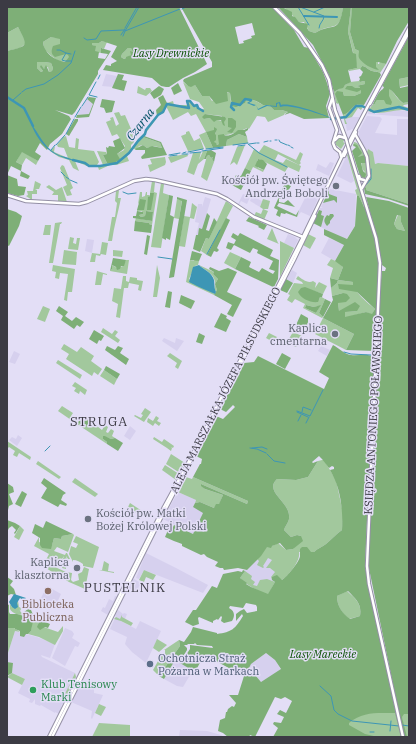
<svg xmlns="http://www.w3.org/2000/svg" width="416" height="744" font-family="'IBM Plex Serif',serif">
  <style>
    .built { fill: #d6d0ee }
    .green { fill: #a2c89d; fill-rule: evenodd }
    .forest { fill: #7eaf77; fill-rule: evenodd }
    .water { fill: #3d96b5 }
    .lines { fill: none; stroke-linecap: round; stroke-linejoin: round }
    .stream { stroke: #3d96b5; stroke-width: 1 }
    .canal { stroke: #3d96b5; stroke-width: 2 }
    .river { stroke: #3d96b5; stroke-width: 2.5 }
    .secondary-casing { stroke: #9490a5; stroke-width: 4.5 }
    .secondary { stroke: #fff; stroke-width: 2.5 }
    .secondary-bridge-casing { stroke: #9490a5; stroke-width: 4.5; stroke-linecap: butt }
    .secondary-bridge { stroke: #fff; stroke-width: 2.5 }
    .worship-dot { fill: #6b7280; stroke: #e3def6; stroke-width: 1.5 }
    .education-dot { fill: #8d6e63; stroke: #e3def6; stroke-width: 1.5 }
    .service-dot { fill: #5c6f8a; stroke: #e3def6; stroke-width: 1.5 }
    .leisure-dot { fill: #2e9e5b; stroke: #e3def6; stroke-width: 1.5 }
    .labels { text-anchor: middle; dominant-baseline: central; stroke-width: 3; stroke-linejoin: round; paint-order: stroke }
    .park-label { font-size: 11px; font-style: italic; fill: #085000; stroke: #e3def6 }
    .worship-label { font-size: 11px; fill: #5b616d; stroke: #e3def6; text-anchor: end }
    .street-label { font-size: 11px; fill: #3c3b44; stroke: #e3def6 }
    .education-label { font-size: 11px; fill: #785e54; stroke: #e3def6 }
    .service-label { font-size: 11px; fill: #4e5e75; stroke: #e3def6; text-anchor: start }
    .leisure-label { font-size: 11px; fill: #27864d; stroke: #e3def6; text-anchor: start }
    .water-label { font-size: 12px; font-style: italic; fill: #025066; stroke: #e3def6 }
    .quarter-label { font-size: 13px; letter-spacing: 1px; fill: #3c3b44; stroke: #e3def6 }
  </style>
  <rect width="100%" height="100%" fill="#e3def6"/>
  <!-- built -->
  <g class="built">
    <polygon points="106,74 117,76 113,87 102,86"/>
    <polygon points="87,99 93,104 89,114 89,115 77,115"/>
    <polygon points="395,110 409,111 409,117 368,114 368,111 375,114"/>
    <polygon points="367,116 380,117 382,119 375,133 397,135 397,119 409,119 409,166 378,163 375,164 373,152 368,149 367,151 359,138 359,131"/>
    <polygon points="348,117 359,117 359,118 353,129 347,131 345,119"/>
    <polygon points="347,155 354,181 351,183 337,176"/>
    <polygon points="330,162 334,163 329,176 316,170 318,164 326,168"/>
    <polygon points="330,189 356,194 355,226 346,240 313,223 320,208 323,208 321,207"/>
    <polygon points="243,194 250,197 247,204 241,201 239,205 238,204"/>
    <polygon points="307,194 317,199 317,201 310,216 301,212 297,217 299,210"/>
    <polygon points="252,196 262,201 260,207 250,201"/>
    <polygon points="205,197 211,199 202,229 198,236 196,235 199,223 195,222 198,204 202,204 202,207"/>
    <polygon points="288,234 295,237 298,240 294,248 284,243"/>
    <polygon points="329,238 344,245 335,261 321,253"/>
    <polygon points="87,239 94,240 92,253 85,251"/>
    <polygon points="292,270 297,273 293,283 286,279"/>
    <polygon points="164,338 175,343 176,338 184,341 177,351 162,341"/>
    <polygon points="321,346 330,350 327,356 318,351"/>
    <polygon points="14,351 20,354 15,364 9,362"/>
    <polygon points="130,426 136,431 130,440 124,436"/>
    <polygon points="18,435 22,438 17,446 9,440 12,437 16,439"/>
    <polygon points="178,492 196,500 193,507 204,512 193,534 163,519"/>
    <polygon points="146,553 176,568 208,585 203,593 144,570 139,579 136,578"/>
    <polygon points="261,556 296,563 273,581 275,582 268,595 251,587 240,578 245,570 247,570"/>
    <polygon points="134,579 141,583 136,592 128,588 132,580"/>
    <polygon points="47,586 61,594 55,607 41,598"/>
    <polygon points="115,596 118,597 108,615 101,611 103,607 105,608 109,599 113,601"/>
    <polygon points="118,610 123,614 124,613 127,614 125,619 121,617 121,621 136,629 140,621 161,631 146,663 132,652 125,644 127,637 110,629 116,616 114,615"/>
    <polygon points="65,628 72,631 74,634 72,638 80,643 78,647 75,646 65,666 52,658"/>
    <polygon points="15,631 37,637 55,644 50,658 41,655 42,657 75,673 65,696 66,698 63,704 62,704 59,714 55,712 55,713 41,705 40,706 35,704 35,699 32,703 29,702 30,699 18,693 25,679 12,673 13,664 7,662 7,656"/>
    <polygon points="266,653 275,660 281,670 261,682 249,668 251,664"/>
    <polygon points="175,660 193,670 183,687 177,686 164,679"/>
    <polygon points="82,681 94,686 94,693 103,695 92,719 91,718 92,711 71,702"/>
    <polygon points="180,730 207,731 221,735 224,737 179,737"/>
  </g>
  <!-- green -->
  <g class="green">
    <path d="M284 7H343C340 34 332 22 315 33L309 31 304 22H299Z"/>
    <path d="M351 7H352V9L350 32 355 49 359 51C360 63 365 63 376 67V62H378V64H379L380 62 386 64 380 73C377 71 375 72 372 71 368 70 366 66 362 66L360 69 349 71 348 70 357 68 348 32Z"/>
    <polygon points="18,27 25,38 25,44 20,48 7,51 7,33"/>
    <path d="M51 37 61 38 60 44 82 57C63 63 61 65 46 51H45L43 42Z"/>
    <polygon points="102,41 107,42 104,49 102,48 101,53 95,52 95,46 91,45 92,43 99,43"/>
    <polygon points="128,48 131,48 133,52 131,55 124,59 121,57 122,54"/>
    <polygon points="37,62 45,62 51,63 53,68 52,71 49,72 48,67 43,69 40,67 43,71 41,72 37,68"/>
    <polygon points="409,77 409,85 400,87 399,79"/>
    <polygon points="359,81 360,82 364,81 365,82 365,84 356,86 360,87 360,88 346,89 361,90 361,93 354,96 344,96 343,92 338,104 336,103 332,84 334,92 350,82"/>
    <path d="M183 82 188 86 195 85 202 96H209L212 101 226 92 230 93 231 102 241 104 245 103V100C254 99 256 101 263 105H269L274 110H282L288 112 284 114V115L268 122 265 117 257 116 249 129 247 128C242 131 227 136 222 135L219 139V144L218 145 214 143 215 134 216 131 206 132 213 148 206 149 199 135 206 132 196 114 191 116 188 112 173 120 166 106 164 113 159 115 143 137 160 143 162 148 154 146 147 148 143 145 139 146 136 150 133 148 127 156 129 161 116 165H110L99 170 98 167 87 166 75 161 79 171 73 168 69 160 59 157 50 151 55 146 54 152 68 158 64 148 58 147 57 145 63 137 66 136 69 147 75 148 76 138 79 139 78 149 94 151 99 162 97 165H103L97 151 106 152 107 154 103 155 107 163H111L117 162V154L124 150 125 146 117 134 112 136 106 122 111 120 110 118 113 117 116 126 119 124 114 113 119 112 121 116 125 115 135 138 133 140 134 142 131 145V149L139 138 143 135 145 131 149 128 158 114 163 110 167 103 173 101 174 105H188L186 101 189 100 195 105H198L200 109H204L199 102 190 99ZM205 114 222 116V121L210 118 204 119Z"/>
    <polygon points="138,86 145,90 146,88 150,88 152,91 146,96 137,93"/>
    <path d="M389 89H390C395 94 397 99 403 103L409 102V104L404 105 403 106 409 108V111C396 107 382 117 368 111L373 104 374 105 377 100H384L389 96Z"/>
    <path d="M359 104 364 105 361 110 358 108 352 117 345 119 347 124H345L343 115C350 113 351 106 359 104Z"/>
    <polygon points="189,131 194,141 200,138 204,149 188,151 181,136 186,134 186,132"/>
    <polygon points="239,134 247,137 248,143 226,146 227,140"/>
    <polygon points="337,137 343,137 345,140 343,142 345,143 341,149 336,145 335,141"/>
    <path d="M354 142C365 143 372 173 365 179H361L360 176 365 172C361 169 361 161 362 157H358L360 154 359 148 353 146Z"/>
    <polygon points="245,145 237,165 234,162 230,165 237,147"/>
    <polygon points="248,145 259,152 264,145 296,160 300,152 303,154 300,162 301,163 299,165 278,154 275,160 283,163 286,159 301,166 299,172 288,167 285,172 259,159 257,160 258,168 264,170 263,172 253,167 251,171 245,168 254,149"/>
    <polygon points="368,149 373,152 375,164 378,163 409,166 409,204 366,190 366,187 363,187 370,177 367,152"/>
    <polygon points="22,151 38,161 36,165 26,158 22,165 16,162"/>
    <polygon points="203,151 207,151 204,159 198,164 194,175 187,172 193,153 201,152 199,160"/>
    <polygon points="349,153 366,207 364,207 359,196 357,196 355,190 357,189 347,155"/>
    <polygon points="187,154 188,156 171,163 168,157"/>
    <polygon points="209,155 211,158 213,157 212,159 214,162 207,181 201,177 207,156"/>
    <polygon points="165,157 166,162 165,165 150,172 148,165 152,164 150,159"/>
    <polygon points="62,165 64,166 73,188 70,190 72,195 67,196 63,187 67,185 60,168"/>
    <polygon points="35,181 41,184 39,189 35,189 37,190 37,194 32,194 32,200 26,196 28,195 27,191 33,191"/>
    <polygon points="152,181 155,182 154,192 157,193 152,225 149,224 149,223 135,221 136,218 152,221 153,212 146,211 145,216 141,217 139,215 143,214 142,211 137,211 137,210 144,210 140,202 138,204 140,192 142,192 142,197 145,196 146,192 147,192 147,195 150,195 148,199 149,201 153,193 150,193"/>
    <polygon points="161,183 164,184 163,193 169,195 161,248 151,247"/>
    <polygon points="49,185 56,190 62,187 67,202 58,202 58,195 52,195 54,192 46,187"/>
    <path d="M119 190 118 198H121C118 213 114 226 112 241H108L112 217H115L117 203 115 201 116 191Z"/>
    <polygon points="177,199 182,200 179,219 174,218"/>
    <polygon points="263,199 270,201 268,209 263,209 268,211 264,220 254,216 256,212 261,214 263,209 260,207"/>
    <polygon points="226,201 233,206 207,255 201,251 206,238 209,239"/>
    <polygon points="192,203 197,207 194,219 190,218 185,247 179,246 184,216 190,217"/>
    <polygon points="398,215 401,216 401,222 405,231 397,229 394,224"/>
    <polygon points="62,222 61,224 60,224 53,263 49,263 55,223"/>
    <polygon points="45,225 51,225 50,235 43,235"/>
    <polygon points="272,228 278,243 279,244 267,239"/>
    <polygon points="308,234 316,238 310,249 303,245"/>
    <polygon points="70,237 74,238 73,243 76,244 77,238 80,238 78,250 68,249"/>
    <polygon points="280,241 294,248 280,277"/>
    <polygon points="102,242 108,243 106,255 101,254 100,256 96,255 95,262 90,262 92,253 100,254"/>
    <polygon points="64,250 77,252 76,265 62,264"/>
    <polygon points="113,250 123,251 122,257 113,256"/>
    <polygon points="230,252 241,257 235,269 224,263"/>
    <polygon points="195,259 199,261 198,265 195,266 189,279 215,294 214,295 186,282 190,260 194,261"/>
    <polygon points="331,259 340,263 343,267 338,280 330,278 333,268 327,265"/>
    <polygon points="126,260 129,260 127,274 110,271 112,269 112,265 117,268 123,266"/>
    <polygon points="53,265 75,269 72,292 68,292 67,301 64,300 68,274 60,273 59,279 55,278 56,272 52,271"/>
    <polygon points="157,265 160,278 157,297 153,297"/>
    <path d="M199 265 214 272 213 274 218 279 215 284 217 290 216 292C214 288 215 286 215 282 214 273 204 270 199 265Z"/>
    <polygon points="97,271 107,274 107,275 103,274 101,285 95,285"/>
    <polygon points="123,276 126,276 126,281 129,282 130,277 137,278 137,280 143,281 141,291 138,290 139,285 129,283 128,288 124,288 120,318 116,317 118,304 112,301 114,288 121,289"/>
    <path d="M298 276C302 279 308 284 313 281L316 283 315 288 319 282 327 286 323 294 305 288 319 300 320 296 325 299 319 313 323 317 322 318 303 308 305 304 295 299 292 303 287 300 290 295 288 294 294 283 303 284 302 282 296 279ZM306 305 314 307 320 306 316 313 305 308Z"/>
    <path d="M338 280 353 282C354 293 367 302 375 309L372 315 366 312 345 318V312L357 311 339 312 338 303 343 293 332 296 331 288 337 283Z"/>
    <polygon points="43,306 50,309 45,322 37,319"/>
    <polygon points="323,318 354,334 346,350 315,334"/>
    <polygon points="103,328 112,334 115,330 118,332 115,336 120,340 118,343 101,332"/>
    <polygon points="293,332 302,336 299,342 290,337"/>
    <polygon points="269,333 277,337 275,343 266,338"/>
    <polygon points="64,344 77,352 81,347 94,356 91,361 102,369 98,375 94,372 92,376 66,359 69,354 61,349"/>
    <polygon points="170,353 182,361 178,369 175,367 177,363 167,356"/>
    <polygon points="58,360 82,375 80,379 56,363"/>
    <polygon points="104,370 117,379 114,385 100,376"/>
    <polygon points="75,382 87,390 85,395 80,391 79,394 74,391 76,388 72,386"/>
    <polygon points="62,406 73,413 71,416 77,420 74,422 58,411"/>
    <polygon points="145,408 151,412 144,422 134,416 135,415 141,418 143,415 141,414"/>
    <polygon points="156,416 159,418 157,421 161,423 159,426 155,423 153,426 147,422 148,418 153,421"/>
    <polygon points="78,422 81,425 92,425 93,423 102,430 105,425 108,427 106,432 108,433 111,429 114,431 112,436 115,438 111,439 104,436 103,439 107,442 107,444 77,424"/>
    <polygon points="154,437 162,442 164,439 174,446 173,448 171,447 172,448 171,451 167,448 169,446 167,448 153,439"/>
    <polygon points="7,441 31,457 30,460 19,453 17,457 13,455 15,451 9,447 7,449"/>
    <polygon points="171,454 185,463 180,473 166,464"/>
    <path d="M322 460H324L336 480 343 513 342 530C336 534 332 539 326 544 322 547 318 548 314 552H299C301 560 289 575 282 580L272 577V580L271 577 275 572 270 568H266L272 560 268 558 263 566 264 567 263 568 257 565 259 561 257 559 267 546H272L278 543 286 550 293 549 301 536 297 535 291 537 284 530C286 524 290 522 289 515 288 501 264 491 277 479L296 480 308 477 318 461Z"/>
    <polygon points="38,461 61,477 59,479 36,464"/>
    <polygon points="165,465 179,474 176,480 162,470"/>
    <polygon points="186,477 192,479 193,477 248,501 247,504 201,484 205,489 223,495 219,505 214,508 200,502 195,503 196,500 178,492"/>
    <polygon points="75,478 98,494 95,497 72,482"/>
    <polygon points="130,503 142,511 139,515 128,507"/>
    <polygon points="20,526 24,530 19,540 14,537"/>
    <polygon points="73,534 74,535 68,552 57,547 54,551 65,555 66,553 67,553 70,559 68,559 66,556 67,560 63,559 64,556 62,559 66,561 66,569 62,568 64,563 62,561 58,567 56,566 55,567 66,572 72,573 71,580 73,582 79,580 78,574 82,572 84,567 89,569 85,589 69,582 39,564 41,561 45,562 49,554 34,546 39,537 39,542 52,545 54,538 61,539 62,536"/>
    <path d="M76 536 99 547 93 568 83 566V564C80 562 77 560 73 560V562L69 554 71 546 76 548 78 544 73 542Z"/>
    <polygon points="104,561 109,564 108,571 114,572 114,573 99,570 102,570"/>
    <polygon points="144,570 156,575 153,580 146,577 144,582 139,580"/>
    <path d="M245 571 252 576 251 579 255 582 253 585 257 586 260 580 267 579 275 582 268 595C257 590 249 587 240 578Z"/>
    <path d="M347 591C356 599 362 604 360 616L349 619C342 613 337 606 337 596Z"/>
    <path d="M18 601 19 607 21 608 18 612 23 606 20 611 23 614C19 616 12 613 10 609V604L12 607Z"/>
    <polygon points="122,615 122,617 133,623 131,626 121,621 114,619 116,617 120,619"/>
    <polygon points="32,621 39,622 38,625 58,632 63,626 63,631 55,645 39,637 28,634 31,631"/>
    <polygon points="13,627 20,632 15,631 7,656 7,628"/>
    <polygon points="157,639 167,645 159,652 153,648"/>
    <polygon points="179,640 180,646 159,676 153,670 162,654 165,655 165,650 164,650"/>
    <polygon points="12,673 25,679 22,685 7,677"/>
    <polygon points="75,673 76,677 66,698 64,696"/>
    <polygon points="99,704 106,707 101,716 95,713"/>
    <polygon points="368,710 395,713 396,715 396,713 397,714 402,737 363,737 348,731 345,721"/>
    <polygon points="409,711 409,737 406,737 401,713"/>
    <polygon points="99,723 130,725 130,737 92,737"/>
  </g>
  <!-- forest -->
  <g class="forest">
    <path d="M7 7H179L207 64 195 72 183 78 169 87H166L161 86 152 78 103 70 106 65 111 66V64L117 61 111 57 117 46 102 41 99 43H92V45L96 46 95 51 99 52 98 58 105 59 108 54 101 53V48L111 51 98 71V74L75 112 72 115 55 110 69 116 71 119 62 134 50 144 47 150 40 143 35 152 41 156 38 161 22 152 16 162 22 165 21 171 30 176 28 179 20 176 21 171 11 166 7 175 17 179 18 186 26 187 24 195 18 196 7 193V51C29 46 28 46 18 27L7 33ZM51 37 60 39V44L53 46C51 51 51 54 55 57L66 54 68 55 69 57 65 62C54 60 44 53 43 42ZM128 48H131L133 52 130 51 131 55 126 57V58L124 59 121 57 122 54ZM37 62H45L51 63 53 68 52 71 49 72 46 65 44 69 41 65 40 67 43 71 41 72 37 68Z"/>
    <path d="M181 7H272L294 30 304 47 309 48 323 72 327 83 330 94 326 106 329 118 304 119 290 113 284 115 288 112 282 110H274L269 105H263C256 101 254 99 246 100L245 103 236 107 232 106 230 93 227 92 228 101 216 104 209 96H202L195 85 191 87 188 86 183 81 184 79 212 67V62ZM252 23 255 35 251 36 252 38 243 41 244 43 239 44 235 27Z"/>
    <path d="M278 7H284V8L292 12V16L295 17 299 22 308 24 307 28 309 31 315 33C333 22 339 35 343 7H351L348 32 353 53 356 54 357 68 348 70 351 82 345 85 343 88 339 89 334 92 329 75 313 45Z"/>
    <path d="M352 7H409V21L397 41 386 64 378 62H376V67L379 70C372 69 363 64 359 58 358 56 359 53 359 51L355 49 350 32Z"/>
    <path d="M409 36V77L399 79 400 88 409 86V102L403 103C397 99 395 92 389 89V96L392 102 391 105 386 104 384 100H377L374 105 373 104C376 98 378 92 383 89L384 87 382 86Z"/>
    <path d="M362 66C366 66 368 70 372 71 375 72 377 71 380 73L381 75 364 105C351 102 353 112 343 115L335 94 337 91 343 92 344 96H354L361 93V90L357 92 345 89 347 86H352L355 88H360V87L356 86 365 84V82L364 81 360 82 359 81 360 79 359 77 361 76 363 72 360 69Z"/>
    <polygon points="118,74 124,75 122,80 127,81 124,91 112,88"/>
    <polygon points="178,83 182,91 174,95 171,88"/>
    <polygon points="159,86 164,89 161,95 154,99 150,93"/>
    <polygon points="163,95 167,103 162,112 157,116 156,110 161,105 158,98"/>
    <polygon points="89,97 96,98 89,117 76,118 77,115 89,114 93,104 87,99"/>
    <polygon points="102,99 115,101 112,112 106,113 104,108 100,107"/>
    <polygon points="205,114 225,117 226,119 224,122 225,126 223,125 221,120 217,120 214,122 210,118 204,119 202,117"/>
    <polygon points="228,118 232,118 236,121 236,127 232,133 227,132 232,128 228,127"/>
    <polygon points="75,119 78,119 78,121 69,136 66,134"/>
    <path d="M214 127 217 129 215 134 216 135V140L214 142 216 143 217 145 219 144 218 137V135L224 134V135C229 137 235 133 238 130H244L248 128V130L245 132 249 142 247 137 239 134 227 140 226 146 213 148 206 132 214 130Z"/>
    <polygon points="144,136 161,142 167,155 142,159 141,157 145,153 145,150 136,150 135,149 143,145 147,148 152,146 162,148 160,143 143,137"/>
    <polygon points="120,138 125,148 117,154 120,159 115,163 107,163 103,155 107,154 106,147 108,148 109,146 115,147 113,141"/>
    <polygon points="354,144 357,145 362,153 358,157 365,155 366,163 361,163 363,171 366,174 365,178 360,176 352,151 356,147 353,145"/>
    <polygon points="211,150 216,153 214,162 212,159 213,157 211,158 209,155 207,156 206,159 204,159 207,151"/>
    <polygon points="258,159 263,160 267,164 264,170 255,166"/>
    <polygon points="245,168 251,171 241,190 232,185 236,175 241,176"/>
    <polygon points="285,183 291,186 288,191 283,191 283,198 279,199 279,202 284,203 288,200 295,207 279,203 277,206 296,215 299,210 297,217 286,213 285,214 281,213 280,217 276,215 278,210 274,208"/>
    <polygon points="366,187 366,190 409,204 409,206 388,199 365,194 364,188"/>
    <polygon points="329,190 329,194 337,197 337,203 334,200 323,203"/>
    <polygon points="150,193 154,193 151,210 147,210 148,197 150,196"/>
    <polygon points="169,195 173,196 170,215 174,217 170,240 166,238 166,240 162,238"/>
    <polygon points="357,196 359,196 364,207 366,207 375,239 379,264 375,351 346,350 354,334 323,318 333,300 332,296 343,293 347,294 350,298 346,302 338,303 339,311 355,302 360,306 357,311 345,312 345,317 366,312 372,314 375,309 357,292 339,289 338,284 353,285 353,282 338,280 337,283 331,288 330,278 338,280 343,267 335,261 344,245 324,235 324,229 347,239 355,226"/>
    <polygon points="177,197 187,200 174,277 169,278 182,201 177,199"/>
    <path d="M366 197 389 201 409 208V714H404L402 717 407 737H404L367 559 380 290 382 271H385L386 268 382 265 378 243ZM397 215 401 216V222L405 231 397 229 394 224Z"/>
    <polygon points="140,199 146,200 144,210 137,210"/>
    <polygon points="7,209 16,212 22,216 19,226 9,246 7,245"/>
    <polygon points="319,210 322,211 321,215 324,216 321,227 313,223"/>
    <polygon points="137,211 143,212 143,214 139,215 141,217 145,216 146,211 153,212 152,221 133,218 133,216 136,216"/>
    <polygon points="207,213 210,216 206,230 209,231 214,218 217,222 209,239 206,238 200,252 193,249 196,235 198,235 199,228 202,229"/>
    <path d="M330 214H333L334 216 330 221V223L327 226C323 221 324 219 327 215L329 216Z"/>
    <polygon points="249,217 267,225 264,230 258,227 259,226 246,221"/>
    <polygon points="226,218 230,220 217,248 219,250 217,252 214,251 211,257 207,255"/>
    <polygon points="135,221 149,223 149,224 152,225 151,233 134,231"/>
    <polygon points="233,233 238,236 240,233 273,250 270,256 279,260 278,279 274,287 273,287 235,269 241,257 251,262 249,267 259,272 262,268 273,274 275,271 269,269 273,261 257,253 258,250 253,248 250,253 234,245 231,250 226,248 228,242 234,244 236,240 231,237"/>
    <polygon points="147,235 150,236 147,255 144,254"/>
    <polygon points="192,251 202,254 199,261 190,260"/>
    <polygon points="113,258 126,260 124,266 121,266 120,269 117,270 116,267 112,265 112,269 110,271"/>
    <polygon points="210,267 219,271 228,268 237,272 227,292 242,299 233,317 227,314 232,305 214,295 217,290 215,284 218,279 213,274 214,272 209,269"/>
    <polygon points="286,279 293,283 287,293 280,290"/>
    <path d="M305 287 323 294 322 297H320L318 302C311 303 301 299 298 292L301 288Z"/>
    <polygon points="168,291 172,292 170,308 165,307"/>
    <polygon points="181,295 195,301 191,309 179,303"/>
    <polygon points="325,299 331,302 323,317 319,313"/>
    <polygon points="306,305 314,307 321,305 316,313 305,308"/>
    <polygon points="59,306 68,312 65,316 72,321 76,317 84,322 80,327 77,325 74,329 61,320 63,316 56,311"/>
    <polygon points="221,313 227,316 226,318 231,321 226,332 214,327"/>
    <polygon points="301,314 308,318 308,323 305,329 296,325"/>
    <polygon points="94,330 104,336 101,341 99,340 97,344 89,339"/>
    <polygon points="199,333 205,336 202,344 196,342"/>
    <polygon points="290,337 299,342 296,347 287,343"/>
    <path d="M333 345C339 348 344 354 351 355 359 356 366 353 374 357L365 567 401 737 395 713C378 713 363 711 349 723V725L365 734 378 737H273L278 728 273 724 274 722 281 723 284 717 277 714 280 710 286 713 292 701 285 697 281 699 275 697 255 737 250 735 249 737H228L223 733 218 731 220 720 225 718 226 712H227L228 709 232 706 234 707 236 703 229 695H238L244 676 210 658 202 659 195 672 175 660 164 679 159 676 180 646 179 640 184 642 191 632 193 627 217 633V634C232 632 235 629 243 616L242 614 236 621V614L240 611 244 609 247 613 257 611V607L256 605 246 603 243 608 230 606 229 608C235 611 235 616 232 621L224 623 221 621 222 617 221 616 218 620 217 619 213 621V623L199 617 198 618 199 624 193 626 185 622 193 610H196L212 586 217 588 223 574 238 571 242 572 243 570 245 571 240 578 247 583 246 584 251 587 268 594 275 582 272 580V577L277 575 282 580C287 577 300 561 300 556 300 553 300 551 300 549L302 547H307L311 552H314C318 548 322 547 326 544 332 539 336 534 342 530 343 510 341 488 330 470L334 469V467L332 466 329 468 322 459 319 456 312 462 313 463 318 461 308 477 296 480 277 479C264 491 288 501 289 515 290 522 286 524 284 530L291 537 297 535 301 536 303 541 293 549 286 550 280 543 272 546 271 548 267 547 261 556 247 570 238 568 224 570 223 568H220L215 566 218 562 207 557 204 554 201 555 182 546V544C177 542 171 540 165 537L168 530 172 529 174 525 193 534 203 513 193 507 195 503 200 502 214 508 216 504H219L223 495 205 489 201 486V484L247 504 248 501 193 477 200 464H201L202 459 196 456 216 416 223 419 235 407 233 405 226 412 220 409 244 363 254 362 258 356 324 389 329 378 319 372ZM348 591C356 599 362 604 360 616L350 619C342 613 337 606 337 596ZM195 643 197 645 212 646 213 648 190 645V649L186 655H184L187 650V648L184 645H188L187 644H194ZM266 653 275 660 281 669 261 682 249 668 251 664Z"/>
    <polygon points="107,346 115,350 118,346 123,348 120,353 129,359 126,365 105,350"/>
    <polygon points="282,353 291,358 285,369 276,364"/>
    <polygon points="106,366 120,374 117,379 104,370"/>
    <polygon points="84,417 93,423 91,426 89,427 85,424 81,425 78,422"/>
    <polygon points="103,436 105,436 111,439 115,438 123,443 118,451 107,444 107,442 103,439"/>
    <polygon points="44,478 66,493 63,495 61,500 67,504 66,506 60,504 58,507 41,498 47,488 41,483"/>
    <polygon points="7,483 13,487 14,492 9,494 13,504 9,506 7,514"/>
    <polygon points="22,491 27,494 21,507 15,504"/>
    <polygon points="7,520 15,523 20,526 15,534 14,533 16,530 12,526 9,528 7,532"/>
    <polygon points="46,521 73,534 62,536 61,539 54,538 51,549 42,548 40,545 40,538 32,533 35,524 43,528"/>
    <polygon points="7,577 13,581 10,585 14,589 16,595 11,594 7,596"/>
    <polygon points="7,604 9,605 9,612 10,614 17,614 24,616 23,613 28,609 31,610 34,617 50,624 48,628 45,627 40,630 37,627 39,622 33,621 31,631 28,634 26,634 24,637 20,636 20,631 15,629 15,628 7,628"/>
    <polygon points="7,662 13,663 12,673 7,676"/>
  </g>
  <!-- water -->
  <g class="water">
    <path d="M249 99 252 101 249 103 256 105 258 109 266 105 276 106V103L280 102 281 105C290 102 324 114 333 119 323 115 289 103 280 107L279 103 277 104V107L267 106 258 110 256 105 254 106 247 103 250 101Z"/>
    <path d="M31 124C39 133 43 146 55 153 61 157 70 157 75 161 52 156 40 146 31 124Z"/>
    <path d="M199 265C203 269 209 271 212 276 216 281 213 286 216 292L215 294 199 287 189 282 193 267Z"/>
    <polygon points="14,594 26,598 24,601 20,598 17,603 18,607 15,609 12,607 9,602"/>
  </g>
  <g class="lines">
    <!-- stream -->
    <g class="stream">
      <polyline points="139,7 125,31 180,9"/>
      <polyline points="298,7 309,25"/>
      <path d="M300 7 324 16C324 21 319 23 319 28"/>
      <polyline points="182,9 186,7"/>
      <polyline points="314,12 325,7"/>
      <polyline points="125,28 137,7"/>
      <polyline points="121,35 125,29"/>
      <polyline points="123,36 125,31"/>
      <polyline points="84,38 87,40 96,39 101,31 124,30"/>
      <polyline points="57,50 60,50 66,53"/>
      <polyline points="71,54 66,53 62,60 65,61 71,61"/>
      <polyline points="98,79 100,75"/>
      <polyline points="96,82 89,95 97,97"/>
      <polyline points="22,92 26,89 44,84 58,75 71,63 75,51"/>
      <polyline points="13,100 21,93"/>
      <polyline points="82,106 88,97"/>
      <polyline points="75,117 81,107"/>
      <polyline points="66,134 74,119"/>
      <polyline points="275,140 277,140"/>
      <polyline points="279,140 280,142 287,145"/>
      <polyline points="270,141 271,141"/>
      <polyline points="264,142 268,141"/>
      <polyline points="257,143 259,143"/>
      <polyline points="248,144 259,153 287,167"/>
      <polyline points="249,144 256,143"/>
      <polyline points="56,145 65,135"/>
      <polyline points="233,145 248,143"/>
      <polyline points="288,145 290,146"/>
      <polyline points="238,146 245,145"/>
      <polyline points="291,147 293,148"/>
      <polyline points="206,149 223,147"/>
      <polyline points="51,150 55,145"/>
      <polyline points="202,151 223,148"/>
      <polyline points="188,152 203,149"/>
      <polyline points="183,153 186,152"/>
      <polyline points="190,153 201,152"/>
      <polyline points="182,154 188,154"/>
      <polyline points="169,155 180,153"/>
      <polyline points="170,156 177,155"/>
      <polyline points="61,172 65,176"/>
      <polyline points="66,177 69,179"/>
      <polyline points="70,180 77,183"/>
      <polyline points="365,186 371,179 371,169"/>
      <polyline points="123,192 128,194 136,193"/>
      <polyline points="207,254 220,230"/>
      <polyline points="158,257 172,259"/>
      <polyline points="344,352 351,354 371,355"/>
      <polyline points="297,411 310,416 323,390"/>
      <polyline points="297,412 308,417"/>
      <polyline points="302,412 303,407 311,410"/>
      <polyline points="298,421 301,415"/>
      <polyline points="306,423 309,417"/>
      <polyline points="250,448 257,449 266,453"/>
      <polyline points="252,448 262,447 267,449"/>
      <polyline points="45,451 50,446"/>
      <polyline points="267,454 274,461 285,463"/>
      <polyline points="320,686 331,696 334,710 338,714 352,721 399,726"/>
      <polyline points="402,725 409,726"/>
      <polyline points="390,731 391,721"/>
      <polyline points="370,732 374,732"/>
    </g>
    <!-- canal -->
    <polyline class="canal" points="304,16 337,17"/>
    <!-- river -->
    <g class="river">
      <polyline points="7,97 24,108 33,126"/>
      <polyline points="234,110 231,107 232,103 240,105 245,99 251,100"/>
      <polyline points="331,119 346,117 356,106 362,106 374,112 399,107 409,110"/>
      <polyline points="73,160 85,163 89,166 100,166 117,163 129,153 138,141 145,134 146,130 158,115 163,112 167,104 189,108 187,101 190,101 194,106 197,105 198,108 203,111"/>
    </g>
    <defs>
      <g id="secondary">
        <polyline points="274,7 300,33 322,65 329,80 335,110 346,139"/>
        <polyline points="332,99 329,108 337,130 333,143 335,148 340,152 341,156"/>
        <polyline points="370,104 409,32"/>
        <polyline points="355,134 364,150 367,157 369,176 362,188"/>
        <polyline points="335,140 339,136 345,138"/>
        <polyline points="350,153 376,238 380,263 367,566 369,584 403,737"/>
        <polyline points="344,156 356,132"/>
        <polyline points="359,176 360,179 364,180"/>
        <polyline points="7,195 26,201 79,204 87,202 134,181 146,179 155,180 217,194 227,199 254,217 303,237"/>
        <polyline points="226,392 294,260 315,216"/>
        <polyline points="49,737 164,507 188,463 303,237 347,146 409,28"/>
        <polyline points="52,737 165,510 203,437"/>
      </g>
    </defs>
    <!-- secondary casing -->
    <use href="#secondary" class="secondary-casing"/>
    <!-- secondary -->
    <use href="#secondary" class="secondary"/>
    <defs>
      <polyline id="secondary-bridge" points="346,139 350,153"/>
    </defs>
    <!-- secondary-bridge casing -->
    <use href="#secondary-bridge" class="secondary-bridge-casing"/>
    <!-- secondary-bridge -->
    <use href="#secondary-bridge" class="secondary-bridge"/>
  </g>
  <!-- markers -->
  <g class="worship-dot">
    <circle cx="336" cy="186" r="4"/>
    <circle cx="335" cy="334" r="4"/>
    <circle cx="88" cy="519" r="4"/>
    <circle cx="77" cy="568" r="4"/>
  </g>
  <circle class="education-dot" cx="48" cy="591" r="4"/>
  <circle class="service-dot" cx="150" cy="664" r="4"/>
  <circle class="leisure-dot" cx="33" cy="690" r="4"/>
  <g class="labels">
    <!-- park labels -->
    <g class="park-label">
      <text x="171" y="53">Lasy Drewnickie</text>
      <text x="323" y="654">Lasy Mareckie</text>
    </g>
    <!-- worship labels -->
    <g class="worship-label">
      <text x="328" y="180">Kościół pw. Świętego<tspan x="328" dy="13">Andrzeja Boboli</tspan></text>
      <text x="327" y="328">Kaplica<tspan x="327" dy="13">cmentarna</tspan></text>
      <text x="96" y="513" text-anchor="start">Kościół pw. Matki<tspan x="96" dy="13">Bożej Królowej Polski</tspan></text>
      <text x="69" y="562">Kaplica<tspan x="69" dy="13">klasztorna</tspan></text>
    </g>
    <!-- street labels -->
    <g class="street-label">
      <text transform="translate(225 390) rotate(-63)">ALEJA MARSZAŁKA JÓZEFA PIŁSUDSKIEGO</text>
      <text transform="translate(373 415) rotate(-87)">KSIĘDZA ANTONIEGO POŁAWSKIEGO</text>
    </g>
    <!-- education labels -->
    <g class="education-label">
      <text x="48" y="604">Biblioteka<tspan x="48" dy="13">Publiczna</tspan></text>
    </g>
    <!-- service labels -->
    <g class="service-label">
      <text x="158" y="658">Ochotnicza Straż<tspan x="158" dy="13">Pożarna w Markach</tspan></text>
    </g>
    <!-- leisure labels -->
    <g class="leisure-label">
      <text x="41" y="684">Klub Tenisowy<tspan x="41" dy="13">Marki</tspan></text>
    </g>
    <!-- water labels -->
    <g class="water-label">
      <text transform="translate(140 124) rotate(-52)">Czarna</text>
    </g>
    <!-- quarter labels -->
    <g class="quarter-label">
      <text x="99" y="421">STRUGA</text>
      <text x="125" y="587">PUSTELNIK</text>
    </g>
  </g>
  <!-- border -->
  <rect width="416" height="744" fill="none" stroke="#3c3b44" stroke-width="16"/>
</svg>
